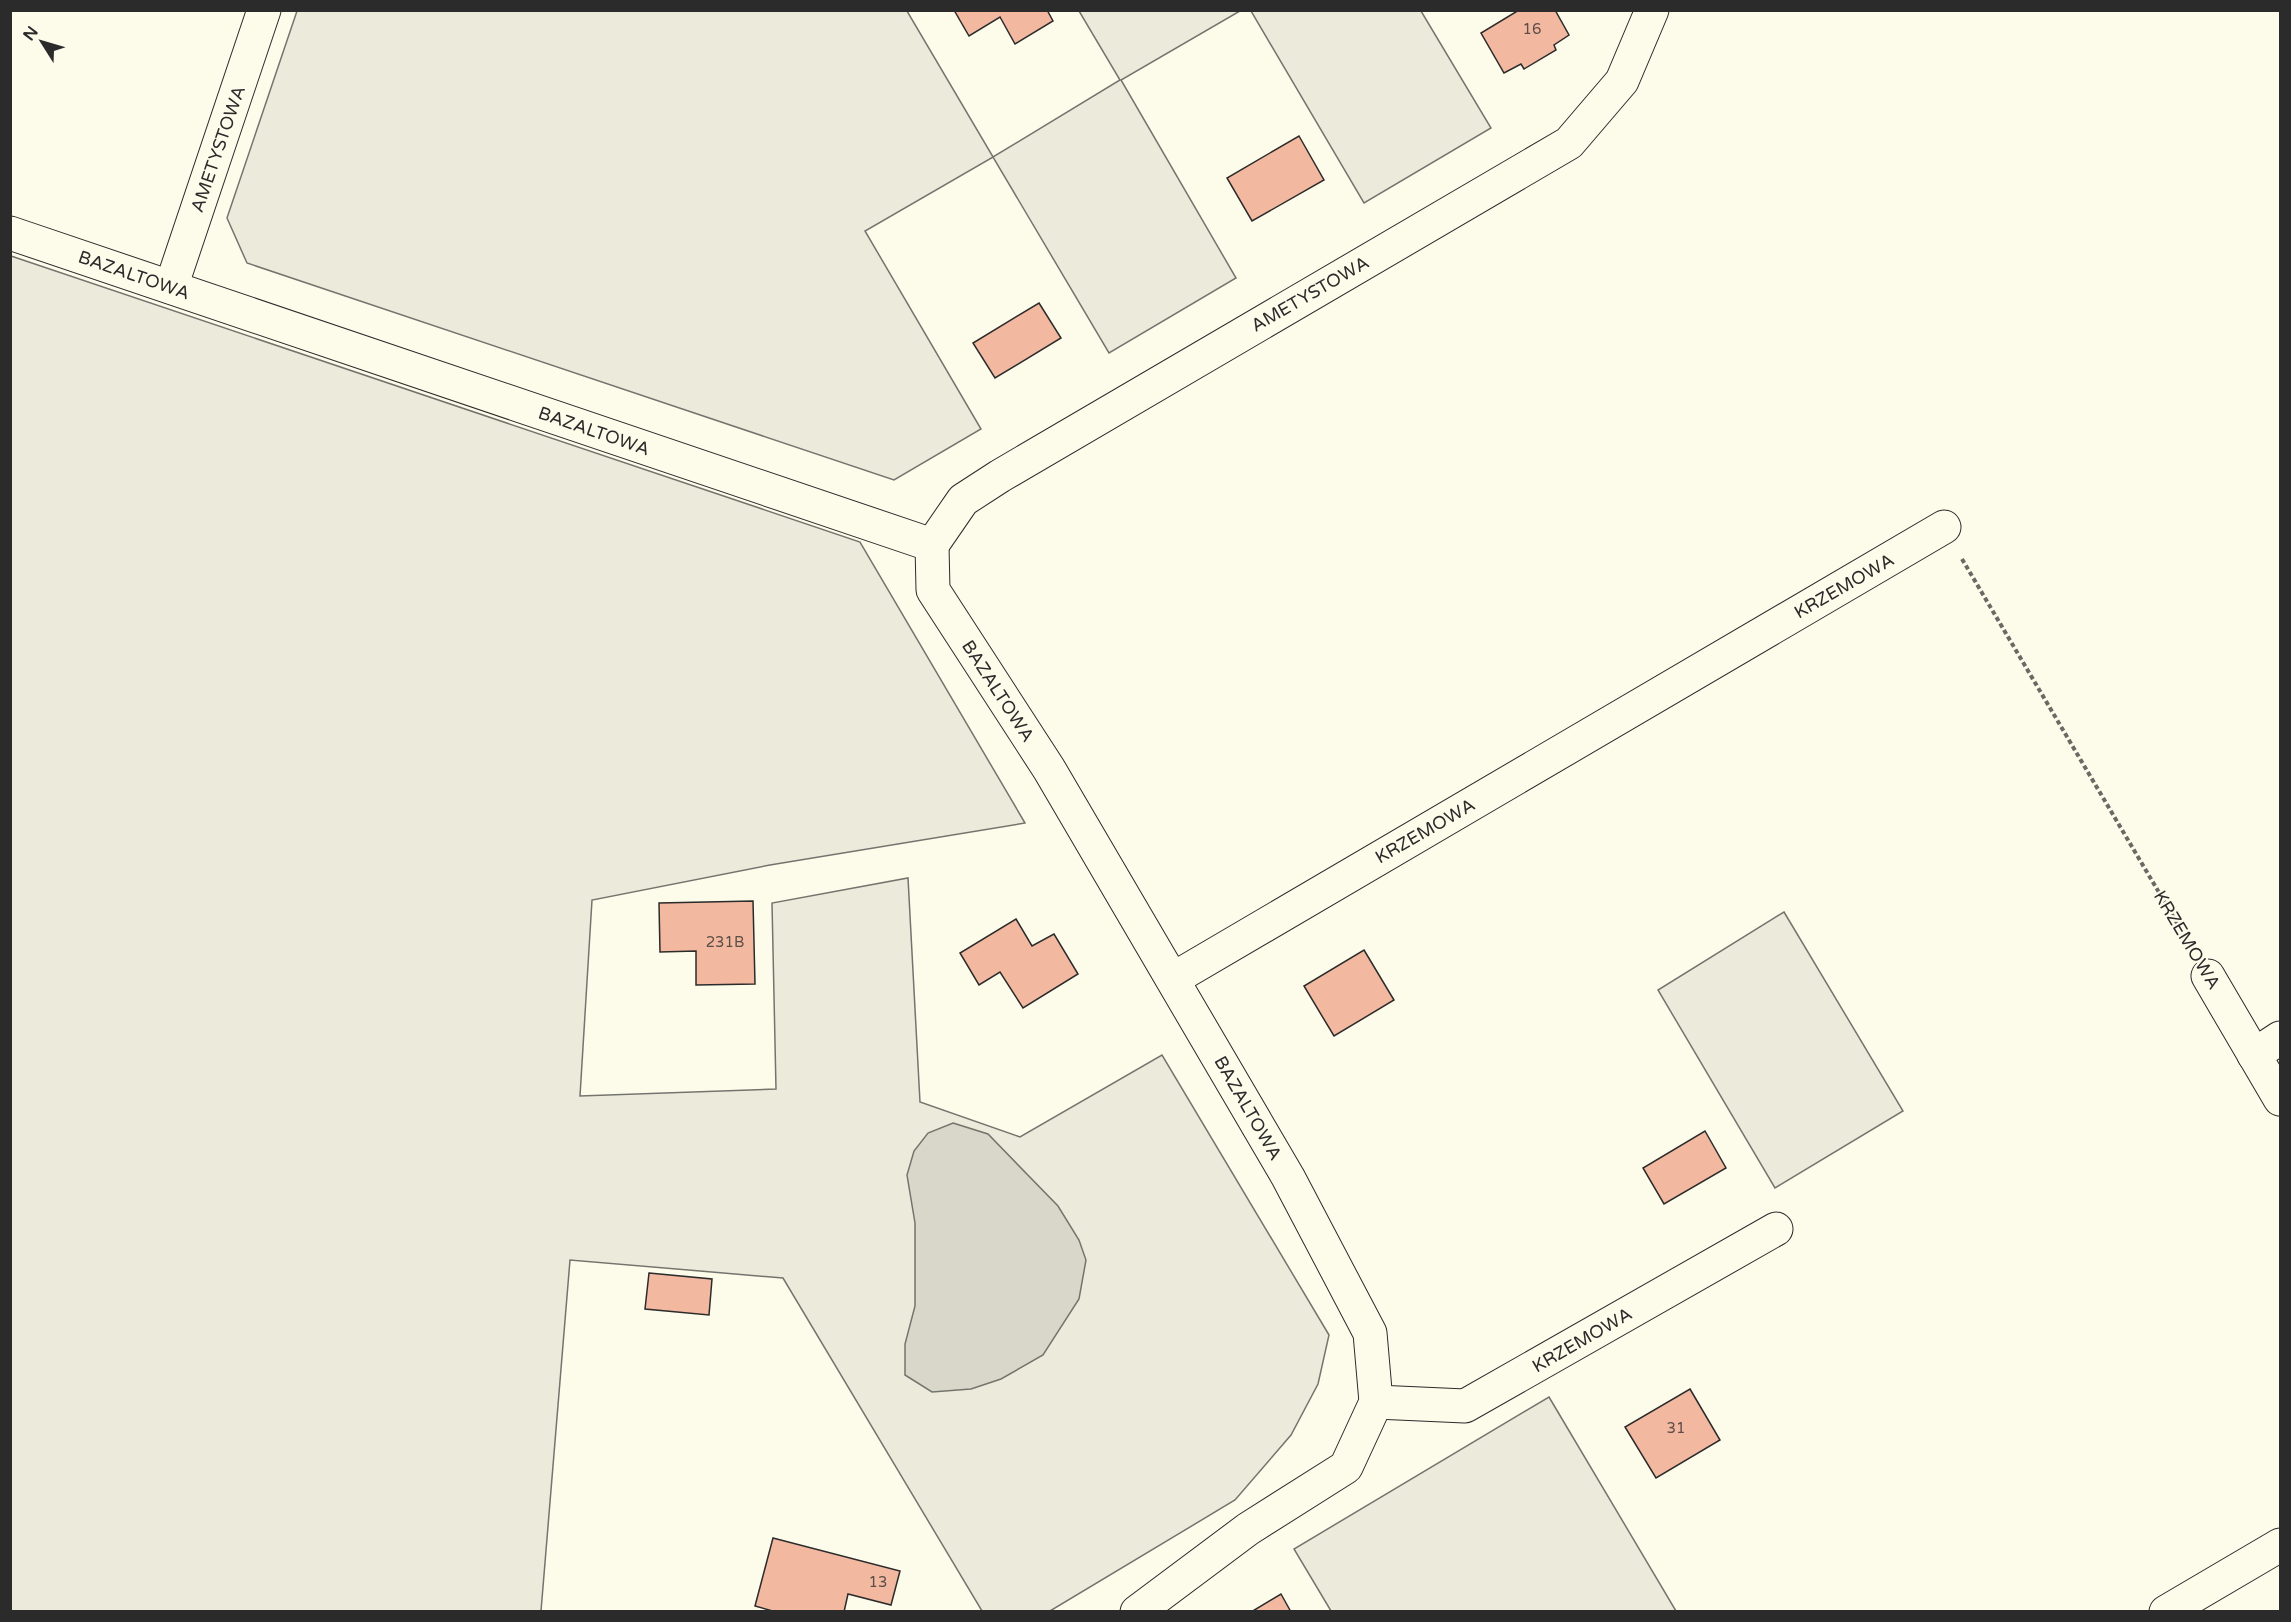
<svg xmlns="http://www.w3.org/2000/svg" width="2291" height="1622" font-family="'Varela Round',sans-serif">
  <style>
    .green { fill: #ecebdb; stroke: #74746e; stroke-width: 1.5 }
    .water { fill: #d8d7c9; stroke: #74746e; stroke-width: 1.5 }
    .building { fill: #f2b8a0; stroke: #2b2b2b; stroke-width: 1.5 }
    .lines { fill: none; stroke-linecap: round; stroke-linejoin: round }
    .minor-casing { stroke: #2b2b2b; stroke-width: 35 }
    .path { stroke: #6a6964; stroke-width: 4; stroke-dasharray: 4.5 3; stroke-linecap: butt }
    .minor { stroke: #fdfbea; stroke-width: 33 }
    .labels { text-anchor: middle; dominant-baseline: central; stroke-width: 4.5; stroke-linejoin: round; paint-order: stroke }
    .number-label { font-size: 15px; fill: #5d4e48 }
    .street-label { font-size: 18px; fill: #2b2b2b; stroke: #fdfbea }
  </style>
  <rect width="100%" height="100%" fill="#fdfbea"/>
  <!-- green -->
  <g class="green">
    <polygon points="297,11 907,11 993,157 1120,80 1079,11 1240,11 1121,80 1236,278 1109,353 993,157 865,231 981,429 894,480 247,263 227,218"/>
    <polygon points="1251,11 1421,11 1491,128 1364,203"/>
    <polygon points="11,256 860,542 1025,823 770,865 592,900 580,1096 776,1089 772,903 908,878 920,1102 1020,1137 1162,1055 1329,1335 1318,1384 1291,1435 1235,1500 1050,1611 982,1611 783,1278 570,1260 541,1611 11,1612"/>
    <polygon points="1784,912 1903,1111 1775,1188 1658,990"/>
    <polygon points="1549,1397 1676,1611 1331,1611 1294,1549"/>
  </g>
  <!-- water -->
  <polygon class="water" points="953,1123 988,1134 1058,1206 1079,1240 1086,1260 1079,1299 1043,1355 1001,1379 971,1389 932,1392 905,1375 905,1344 915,1306 915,1223 907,1175 914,1151 928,1133"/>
  <!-- building -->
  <g class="building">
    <polygon points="954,10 1047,10 1053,21 1015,44 1000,17 969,36"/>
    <polygon points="1519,10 1555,10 1569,35 1554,45 1556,50 1524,69 1521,64 1504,73 1481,33"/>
    <polygon points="1299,136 1324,180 1252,221 1227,178"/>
    <polygon points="1039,303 1061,338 995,378 973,343"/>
    <polygon points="753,901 755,984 696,985 696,951 660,952 659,903"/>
    <polygon points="1016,919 1032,946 1054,934 1078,974 1023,1008 1000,972 979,985 960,953"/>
    <polygon points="1364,950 1394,1000 1334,1036 1304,986"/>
    <polygon points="1705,1131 1726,1168 1664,1204 1643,1168"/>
    <polygon points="649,1273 712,1279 709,1315 645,1309"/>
    <polygon points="1690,1389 1720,1440 1656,1478 1625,1427"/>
    <polygon points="773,1538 900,1571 891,1605 848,1594 844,1612 776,1612 755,1606"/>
    <polygon points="1281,1594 1291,1612 1251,1612"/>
  </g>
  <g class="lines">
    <defs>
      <g id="minor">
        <polyline points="10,233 932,545 933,590 1049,769 1288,1177 1370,1333 1376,1402 1346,1467 1248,1529 1137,1612"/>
        <polyline points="171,287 264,10"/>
        <polyline points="932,545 963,500 1000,476 1569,143 1622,81 1652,10"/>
        <polyline points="2208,976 2280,1099"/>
        <polyline points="1173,979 1944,527"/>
        <polyline points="2254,1055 2280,1038"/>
        <polyline points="1376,1402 1465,1406 1776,1229"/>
        <polyline points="2166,1612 2280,1545"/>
      </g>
    </defs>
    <!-- minor casing -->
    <use href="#minor" class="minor-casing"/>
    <!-- path -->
    <polyline class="path" points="1962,559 2190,945"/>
    <!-- minor -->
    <use href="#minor" class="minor"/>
  </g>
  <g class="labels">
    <!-- number labels -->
    <g class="number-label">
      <text x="1532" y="29">16</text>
      <text x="725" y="942">231B</text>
      <text x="1676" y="1428">31</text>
      <text x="878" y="1582">13</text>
    </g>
    <!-- street labels -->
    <g class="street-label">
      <text transform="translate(218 149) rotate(-71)">AMETYSTOWA</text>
      <text transform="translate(134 275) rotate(19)">BAZALTOWA</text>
      <text transform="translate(1310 294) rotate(-30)">AMETYSTOWA</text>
      <text transform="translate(594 431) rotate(19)">BAZALTOWA</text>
      <text transform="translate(1844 586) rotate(-30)">KRZEMOWA</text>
      <text transform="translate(998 691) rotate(57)">BAZALTOWA</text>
      <text transform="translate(1425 831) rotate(-30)">KRZEMOWA</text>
      <text transform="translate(2187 940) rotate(59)">KRZEMOWA</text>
      <text transform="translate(1248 1108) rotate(60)">BAZALTOWA</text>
      <text transform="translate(1582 1340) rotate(-30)">KRZEMOWA</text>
    </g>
  </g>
  <!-- border -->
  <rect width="2291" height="1622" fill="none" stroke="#2b2b2b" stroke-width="24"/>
  <!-- north arrow -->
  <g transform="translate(42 42) rotate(307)" stroke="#fdfbea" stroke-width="4.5" paint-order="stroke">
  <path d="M0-4.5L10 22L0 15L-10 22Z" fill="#2b2b2b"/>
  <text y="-9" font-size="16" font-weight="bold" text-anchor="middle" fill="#2b2b2b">N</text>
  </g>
</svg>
